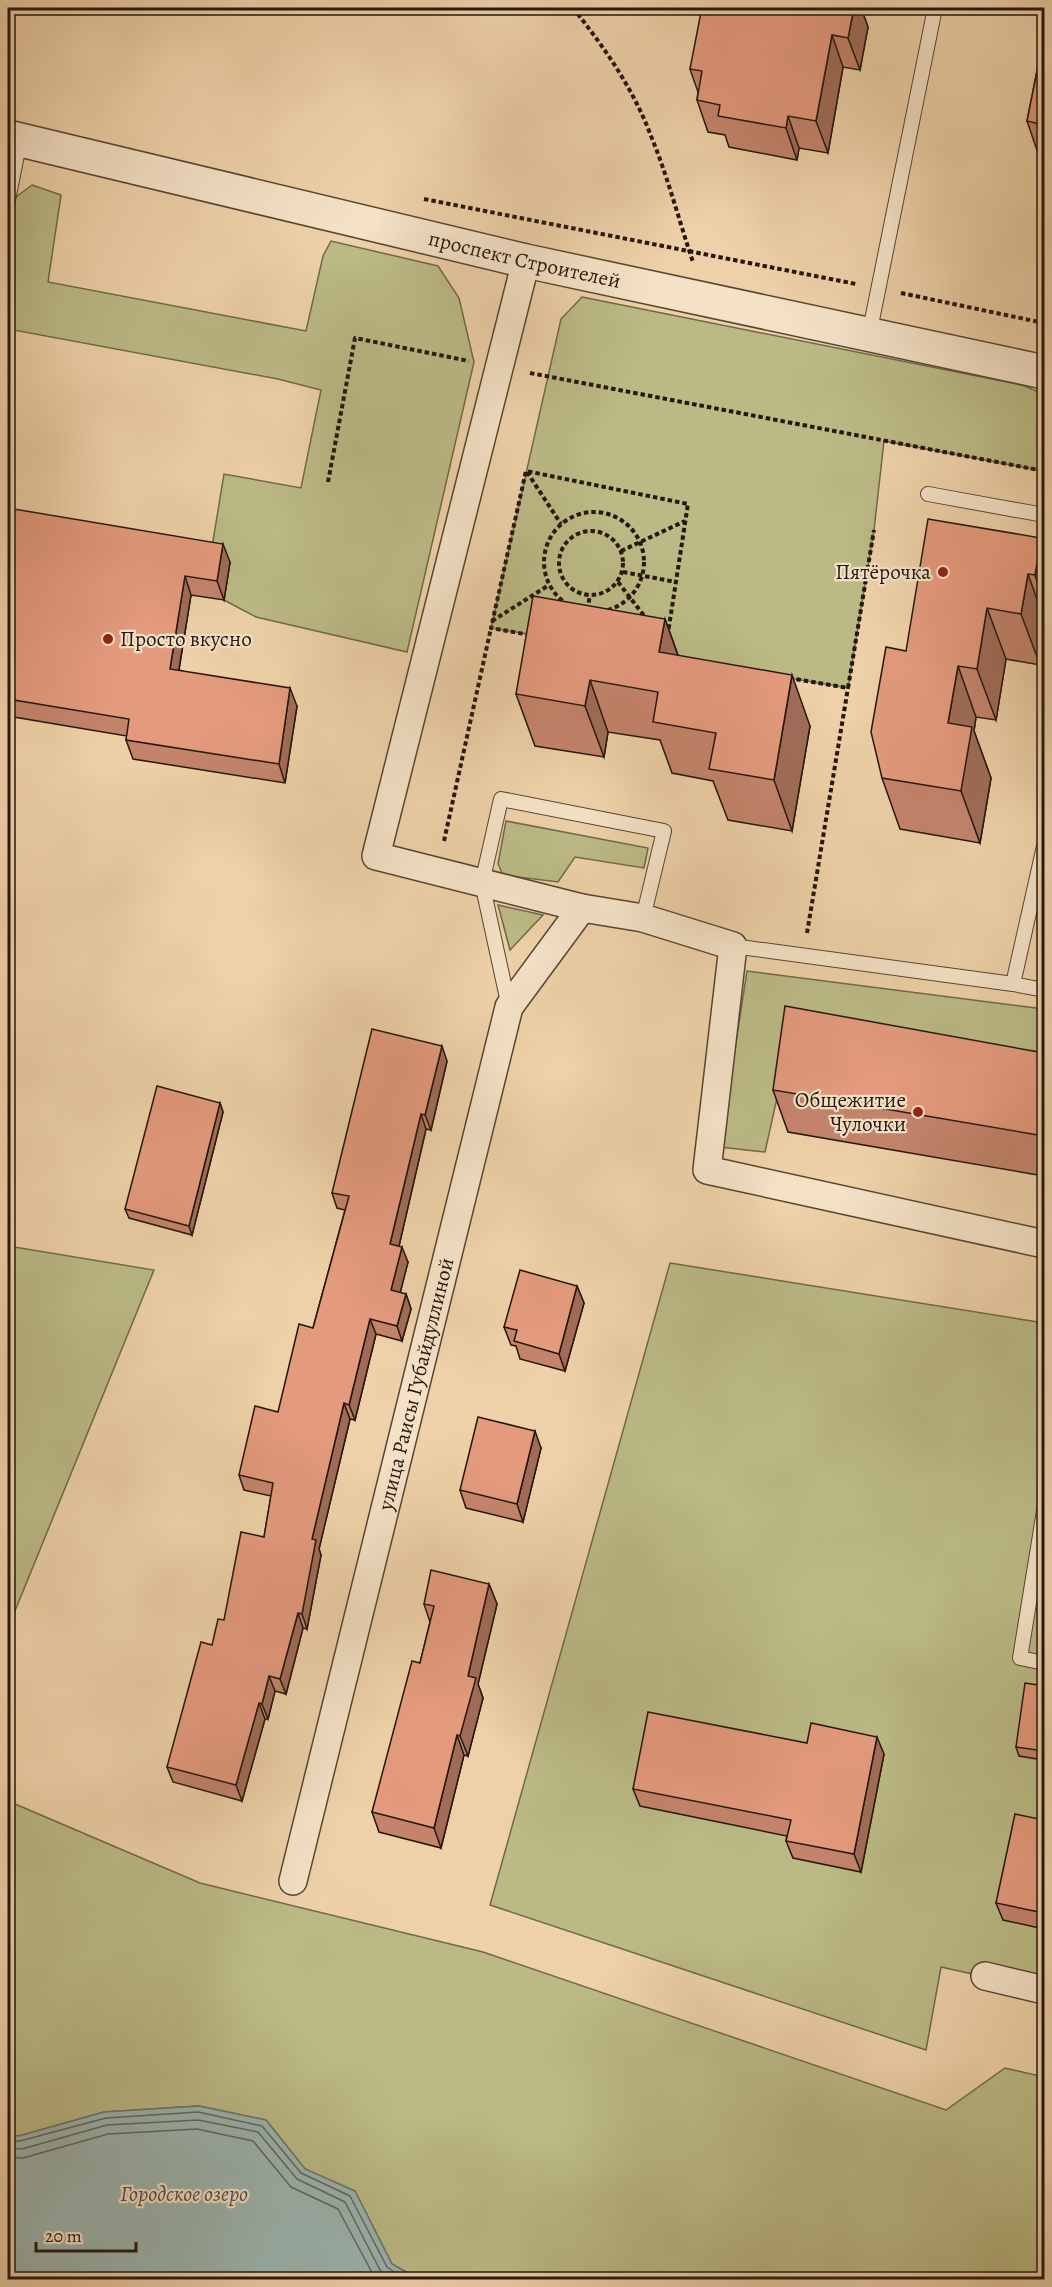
<svg xmlns="http://www.w3.org/2000/svg" width="1052" height="2287" font-family="Alegreya,serif">
  <style>
    .green { fill: #bbba85; stroke: #70684a; stroke-width: 1.5 }
    .water { fill: #9bb5b0; stroke: #6c756f; stroke-width: 1.5 }
    .lines { fill: none; stroke-linecap: round; stroke-linejoin: round }
    .shore { stroke: #60665f; stroke-width: 1.5 }
    .service-casing { stroke: #574534; stroke-width: 16 }
    .minor-casing { stroke: #574534; stroke-width: 30 }
    .tertiary-casing { stroke: #574534; stroke-width: 36 }
    .path { stroke: #25160e; stroke-width: 4; stroke-dasharray: 4.5 3; stroke-linecap: butt }
    .service { stroke: #f4e1c6; stroke-width: 14 }
    .minor { stroke: #f4e1c6; stroke-width: 27 }
    .tertiary { stroke: #f4e1c6; stroke-width: 33 }
    .wall { fill: #c4846c; stroke: #25160e; stroke-width: 1.5 }
    .shaded-wall { fill: #a06c58; stroke: #25160e; stroke-width: 1.5 }
    .building { fill: #e49a7d; stroke: #25160e; stroke-width: 1.5 }
    .poi-dot { fill: #8f2418; stroke: #f4e1c6; stroke-width: 2 }
    .labels { text-anchor: middle; dominant-baseline: central; stroke-width: 4.5; stroke-linejoin: round; paint-order: stroke }
    .street-label { font-size: 21px; fill: #25160e; stroke: #f4e1c6 }
    .poi-label { font-size: 21px; fill: #25160e; stroke: #f4e1c6; text-anchor: end }
    .water-label { font-size: 22px; font-style: italic; fill: #4e4e47; stroke: #f4e1c6 }
  </style>
  <rect width="100%" height="100%" fill="#eed1a8"/>
  <filter id="stains"><feTurbulence type="fractalNoise" baseFrequency=".00333" numOctaves="4"/><feColorMatrix values="0 0 0 0 .2 0 0 0 0 .09 0 0 0 0 .02 0 0 0 .5 -.17"/></filter>
  <radialGradient id="worn" r=".72"><stop offset=".6" stop-color="#630" stop-opacity="0"/><stop offset="1" stop-color="#630" stop-opacity=".3"/></radialGradient>
  <!-- green -->
  <g class="green">
    <polygon points="32,185 61,195 48,282 306,331 323,256 331,241 438,266 459,298 474,362 407,652 256,617 224,600 230,562 210,559 224,474 301,488 321,390 278,379 8,329 8,203"/>
    <path d="M582 297 1022 385 1041 393C1047 419 1043 443 1038 470L884 441 874 530 848 688 491 628 561 319Z"/>
    <polygon points="506,821 648,848 644,868 575,857 558,882 503,875 498,864"/>
    <polygon points="498,905 543,915 510,950"/>
    <polygon points="747,971 1044,1009 1044,1061 795,1017 765,1152 720,1147"/>
    <polygon points="8,1246 154,1270 8,1628"/>
    <polygon points="670,1263 1044,1323 1044,1990 941,1967 926,2050 490,1905"/>
    <polygon points="8,1801 200,1883 483,1952 946,2110 1005,2068 1044,2077 1044,2279 418,2279 392,2264 355,2191 305,2169 266,2120 199,2106 104,2112 19,2136 8,2135"/>
  </g>
  <!-- water -->
  <polygon class="water" points="199,2106 266,2120 305,2169 355,2191 392,2264 418,2279 8,2279 8,2135 19,2136 104,2112"/>
  <g class="lines">
    <!-- shore -->
    <g class="shore">
      <polyline points="8,2141 20,2141 106,2118 198,2112 262,2126 301,2173 350,2196 387,2267 406,2280"/>
      <polyline points="8,2148 22,2149 107,2125 198,2120 258,2132 297,2179 345,2202 380,2270 392,2280"/>
      <polyline points="8,2157 23,2158 108,2134 197,2129 253,2141 291,2187 338,2209 376,2280"/>
    </g>
    <defs>
      <g id="service">
        <polyline points="8,200 20,140"/>
        <polyline points="869,335 935,8"/>
        <polyline points="928,494 1044,515"/>
        <polyline points="1044,846 1013,984 1044,990"/>
        <polyline points="733,946 1013,984"/>
        <polyline points="509,1007 482,883 501,799 664,831 643,918"/>
        <polyline points="1044,1511 1020,1658 1044,1663"/>
      </g>
      <g id="minor">
        <polyline points="526,261 376,856 582,908 643,918 733,946 707,1170 1044,1244"/>
        <path id="s1" d="M293 1881 509 1007 582 908"/>
        <polyline points="985,1976 1044,1990"/>
      </g>
      <g id="tertiary">
        <path id="s2" d="M8 137 526 261 1044 372"/>
      </g>
    </defs>
    <!-- service casing -->
    <use href="#service" class="service-casing"/>
    <!-- minor casing -->
    <use href="#minor" class="minor-casing"/>
    <!-- tertiary casing -->
    <use href="#tertiary" class="tertiary-casing"/>
    <!-- path -->
    <g class="path">
      <path d="M573 8C604 47 633 88 651 136 668 177 679 221 693 262"/>
      <polyline points="424,199 856,284"/>
      <polyline points="901,293 1044,323"/>
      <polyline points="530,373 1044,471"/>
      <polyline points="527,472 561,524"/>
      <polyline points="328,482 355,338 469,361"/>
      <circle cx="594" cy="562" r="50"/>
      <circle cx="591" cy="563" r="32"/>
      <polyline points="621,551 685,521"/>
      <polyline points="623,572 676,582"/>
      <polyline points="618,582 645,617"/>
      <polyline points="587,610 590,596"/>
      <polyline points="492,621 549,585"/>
      <polyline points="530,635 491,628 526,471 688,504 668,633"/>
      <polyline points="789,678 848,688 874,530"/>
      <polyline points="444,841 491,628"/>
      <polyline points="807,933 848,688"/>
    </g>
    <!-- service -->
    <use href="#service" class="service"/>
    <!-- minor -->
    <use href="#minor" class="minor"/>
    <!-- tertiary -->
    <use href="#tertiary" class="tertiary"/>
  </g>
  <!-- wall -->
  <g class="wall">
    <polygon points="715,8 861,8 868,27 860,70 843,67 828,153 799,148 797,160 729,147 725,135 708,132 697,100 698,92 690,69 714,14"/>
    <polygon points="1044,36 1044,171 1027,121"/>
    <polygon points="8,508 230,562 224,600 191,595 179,670 297,706 285,783 133,759 126,740 127,736 8,716"/>
    <polygon points="1044,548 1044,637 1040,665 1006,659 996,720 976,717 974,731 991,778 980,843 900,829 882,778 906,651"/>
    <polygon points="665,619 678,655 810,726 792,831 728,820 713,781 672,773 660,740 608,732 604,757 535,746 516,694"/>
    <polygon points="1044,1053 1044,1176 788,1132 773,1090"/>
    <polygon points="447,1061 431,1130 426,1129 399,1246 408,1262 400,1293 406,1294 411,1309 402,1341 376,1334 355,1420 350,1419 319,1549 321,1555 307,1629 303,1628 286,1694 275,1691 268,1719 265,1719 242,1801 173,1782 167,1767 212,1645 264,1537 271,1496 244,1490 239,1475 278,1412 313,1328 345,1210 337,1208 332,1193"/>
    <polygon points="220,1103 223,1112 192,1235 129,1218 125,1209"/>
    <polygon points="577,1286 584,1303 565,1371 520,1359 516,1346 511,1345 504,1327"/>
    <polygon points="541,1448 523,1522 466,1508 460,1490"/>
    <polygon points="489,1584 497,1604 478,1684 483,1698 468,1756 464,1755 441,1848 379,1832 372,1812 420,1663 430,1622 424,1604"/>
    <polygon points="1044,1686 1044,1760 1019,1756 1016,1747"/>
    <polygon points="807,1743 884,1754 861,1872 793,1858 786,1841 787,1836 640,1806 633,1789"/>
    <polygon points="1044,1820 1044,1929 1003,1920 996,1903"/>
  </g>
  <!-- shaded-wall -->
  <g class="shaded-wall">
    <polygon points="854,8 861,8 868,27 860,70 848,38"/>
    <polygon points="832,35 843,67 828,153 816,121"/>
    <polygon points="788,116 799,148 797,160 786,128"/>
    <polygon points="1041,538 1044,548 1044,603 1035,575"/>
    <polygon points="223,544 230,562 224,600 217,581"/>
    <polygon points="1028,574 1044,619 1044,637 1040,665 1021,614"/>
    <polygon points="185,576 191,595 176,687 170,669"/>
    <polygon points="987,608 1006,659 996,720 977,669"/>
    <polygon points="665,619 683,670 659,652"/>
    <polygon points="958,666 976,717 974,731 991,778 980,843 961,791 948,723"/>
    <polygon points="792,675 810,726 792,831 774,780"/>
    <polygon points="590,680 608,732 604,757 585,706"/>
    <polygon points="290,688 297,706 285,783 279,764"/>
    <polygon points="442,1046 447,1061 431,1130 425,1115"/>
    <polygon points="220,1103 223,1112 192,1235 189,1226"/>
    <polygon points="421,1114 426,1129 396,1259 390,1244"/>
    <polygon points="402,1247 408,1262 397,1305 391,1290"/>
    <polygon points="577,1286 584,1303 565,1371 559,1354"/>
    <polygon points="406,1294 411,1309 402,1341 397,1326"/>
    <polygon points="370,1319 376,1334 355,1420 349,1405"/>
    <polygon points="344,1403 350,1419 319,1549 321,1555 307,1629 302,1614 312,1539"/>
    <polygon points="535,1431 541,1448 523,1522 517,1504"/>
    <polygon points="489,1584 497,1604 478,1684 483,1698 468,1756 460,1736 468,1676"/>
    <polygon points="298,1613 303,1628 286,1694 280,1679"/>
    <polygon points="269,1676 275,1691 268,1719 262,1704"/>
    <polygon points="259,1703 265,1719 242,1801 236,1785"/>
    <polygon points="457,1735 464,1755 441,1848 434,1828"/>
    <polygon points="877,1737 884,1754 861,1872 854,1854"/>
  </g>
  <!-- building -->
  <g class="building">
    <polygon points="715,8 854,8 848,38 832,35 816,121 788,116 786,128 718,116 720,105 697,100 702,71 690,69 701,12 714,14"/>
    <polygon points="1044,36 1044,125 1027,121"/>
    <polygon points="8,508 223,544 217,581 185,576 170,669 290,688 279,764 126,740 129,719 8,699"/>
    <polygon points="928,519 1041,538 1035,575 1028,574 1021,614 987,608 977,669 958,666 948,723 972,727 961,791 882,778 871,732 886,647 906,651"/>
    <polygon points="533,596 665,619 659,652 792,675 774,780 709,769 716,733 653,722 658,692 590,680 585,706 516,694"/>
    <polygon points="785,1006 1044,1053 1044,1136 773,1090"/>
    <polygon points="372,1029 442,1046 425,1115 421,1114 390,1244 402,1247 391,1290 406,1294 397,1326 370,1319 349,1405 344,1403 312,1539 316,1540 302,1614 298,1613 280,1679 269,1676 262,1704 259,1703 236,1785 167,1767 201,1642 212,1645 218,1619 224,1620 241,1532 264,1537 273,1483 239,1475 255,1406 278,1412 299,1324 313,1328 349,1196 332,1193"/>
    <polygon points="157,1086 220,1103 189,1226 125,1209"/>
    <polygon points="520,1270 577,1286 559,1354 514,1341 517,1330 504,1327"/>
    <polygon points="478,1417 535,1431 517,1504 460,1490"/>
    <polygon points="431,1570 489,1584 468,1676 476,1678 460,1736 457,1735 434,1828 372,1812 412,1661 420,1663 434,1606 424,1604"/>
    <polygon points="1025,1683 1044,1686 1044,1751 1016,1747"/>
    <polygon points="648,1712 807,1743 811,1723 877,1737 854,1854 786,1841 791,1820 633,1789"/>
    <polygon points="1015,1814 1044,1820 1044,1913 996,1903"/>
  </g>
  <!-- markers -->
  <g class="poi-dot">
    <circle cx="943" cy="572" r="6"/>
    <circle cx="108" cy="639" r="6"/>
    <circle cx="918" cy="1112" r="6"/>
  </g>
  <g class="labels">
    <!-- street labels -->
    <g class="street-label">
      <text stroke="none"><textPath href="#s2" startOffset="531">проспект Строителей</textPath></text>
      <text stroke="none"><textPath href="#s1" startOffset="512">улица Раисы Губайдуллиной</textPath></text>
    </g>
    <!-- poi labels -->
    <g class="poi-label">
      <text x="931" y="572">Пятёрочка</text>
      <text x="120" y="639" text-anchor="start">Просто вкусно</text>
      <text x="906" y="1100">Общежитие<tspan x="906" dy="24">Чулочки</tspan></text>
    </g>
    <!-- water labels -->
    <g class="water-label">
      <text x="184" y="2194">Городское озеро</text>
    </g>
  </g>
  <!-- margin -->
  <rect width="1052" height="2287" fill="none" stroke="#eed1a8" stroke-width="30"/>
  <rect x="9" y="9" width="1034" height="2269" fill="none" stroke="#25160e" stroke-width="3"/>
  <rect x="15" y="15" width="1022" height="2257" fill="none" stroke="#25160e" stroke-width="1.5"/>
  <!-- scale -->
  <path d="M36 2242v9h100v-9" fill="none" stroke="#25160e" stroke-width="3"/>
  <text x="45" y="2242" font-size="18" fill="#25160e" stroke="#f4e1c6" stroke-width="4.5" paint-order="stroke">20 m</text>
  <rect width="100%" height="100%" filter="url(#stains)"/>
  <rect width="100%" height="100%" fill="url(#worn)"/>
</svg>
